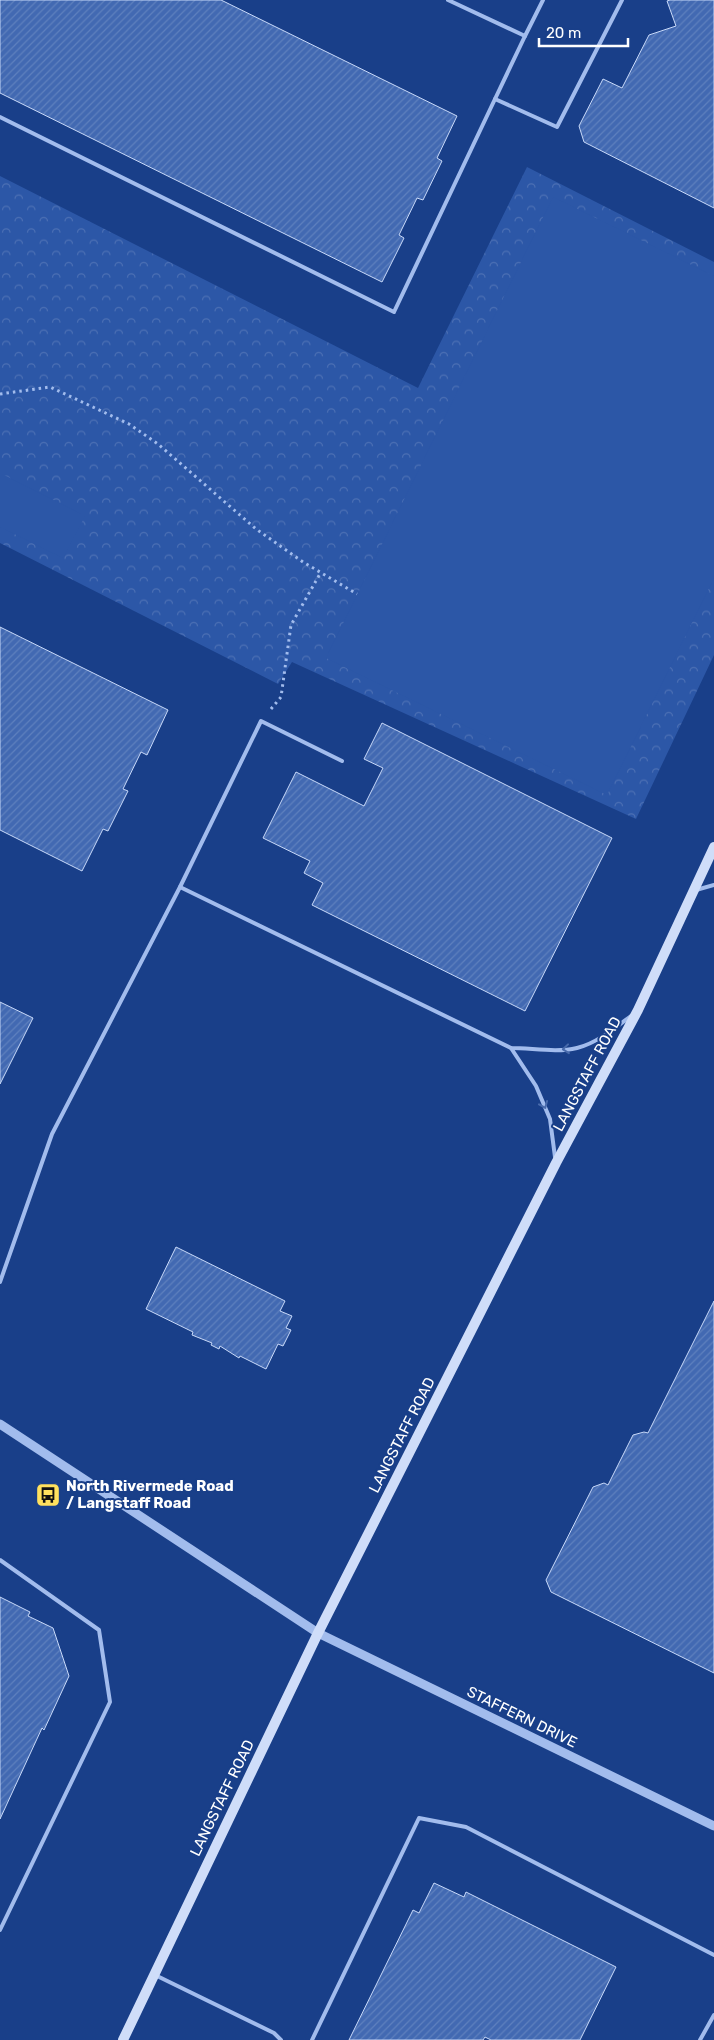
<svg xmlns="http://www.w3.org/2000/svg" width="714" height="2040" font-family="Rubik,sans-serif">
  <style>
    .park { fill: url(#park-crowns) }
    .garden { fill: #2c57a7 }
    .building { fill: url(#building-hatch); stroke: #c8d9f9 }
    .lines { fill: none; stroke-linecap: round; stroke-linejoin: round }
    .path { stroke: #a2bced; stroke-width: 3; stroke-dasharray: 2.5 4; stroke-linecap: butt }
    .service { stroke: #a2bced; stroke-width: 4 }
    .tertiary { stroke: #a2bced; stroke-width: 9 }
    .secondary { stroke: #cfddf9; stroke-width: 10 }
    .oneway { stroke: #496bac }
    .labels { text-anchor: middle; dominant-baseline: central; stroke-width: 4; stroke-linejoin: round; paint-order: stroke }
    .street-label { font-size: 15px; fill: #fff; stroke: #193f89 }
    .poi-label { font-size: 15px; font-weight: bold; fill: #fff; stroke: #193f89; text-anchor: start }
  </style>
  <defs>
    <pattern id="park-crowns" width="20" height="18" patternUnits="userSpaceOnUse" patternTransform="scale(1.25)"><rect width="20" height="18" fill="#2c57a7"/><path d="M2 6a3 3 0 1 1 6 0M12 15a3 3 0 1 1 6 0" fill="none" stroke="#4c70b4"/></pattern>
    <pattern id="building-hatch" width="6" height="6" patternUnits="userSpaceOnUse" patternTransform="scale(1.25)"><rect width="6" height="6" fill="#4269b2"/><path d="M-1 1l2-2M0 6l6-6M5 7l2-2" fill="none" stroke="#5e80be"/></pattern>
  </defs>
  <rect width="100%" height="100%" fill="#193f89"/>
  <!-- park -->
  <polygon class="park" points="527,167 714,262 714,655 636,819 292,662 278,684 0,543 0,176 418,388"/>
  <!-- garden -->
  <g class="garden">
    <polygon points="553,197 714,276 714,578 607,795 326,658"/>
    <polygon points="0,473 85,516 63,558 0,527"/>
  </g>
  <!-- building -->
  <g class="building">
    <polygon points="0,0 221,0 457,116 437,158 442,161 423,200 417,198 399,235 404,238 382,282 0,93"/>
    <polygon points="670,0 714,0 714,208 584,142 579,126 603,79 622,88 649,35 676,26 667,1"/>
    <polygon points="0,627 168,710 147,755 141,752 123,789 128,791 108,831 103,829 82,871 0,830"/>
    <polygon points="382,723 612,838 525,1011 312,905 323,883 304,873 310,861 263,838 296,772 364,806 383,768 364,759"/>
    <polygon points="0,1002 33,1018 0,1084"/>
    <polygon points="176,1247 285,1301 280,1311 292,1316 286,1328 291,1330 283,1346 278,1344 266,1369 240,1356 239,1358 220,1346 219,1349 211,1345 212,1343 192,1335 193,1332 146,1309"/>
    <polygon points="714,1301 714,1673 551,1592 546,1580 593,1487 604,1483 608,1485 633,1435 644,1432 648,1433"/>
    <polygon points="0,1597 30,1612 28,1616 53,1628 69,1676 44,1730 42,1728 0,1819"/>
    <polygon points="434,1883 464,1897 466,1892 616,1967 580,2040 491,2040 485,2037 483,2040 349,2040 413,1910 419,1913"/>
  </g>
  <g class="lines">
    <!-- path -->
    <g class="path">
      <polyline points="0,394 50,387 129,424 158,444 256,529 303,562 357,594"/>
      <polyline points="271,709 281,697 291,625 321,572"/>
    </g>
    <!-- service -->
    <g class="service">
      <polyline points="448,0 525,36 543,0"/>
      <polyline points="495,99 525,36"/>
      <polyline points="0,117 394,312 495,99 557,127 622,0"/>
      <path d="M180 887 511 1048C532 1048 556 1053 577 1048 597 1043 615 1028 631 1016"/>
      <polyline points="696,890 714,885"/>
      <polyline points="511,1048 536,1086 550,1119 555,1157"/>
      <polyline points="0,1282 52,1134 180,887 261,721 342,761"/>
      <polyline points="0,1560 99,1630 110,1702 0,1930"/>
      <polyline points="155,1975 274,2033 281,2040"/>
      <polyline points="312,2040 419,1818 466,1827 714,1955"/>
      <polyline points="700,2040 714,2015"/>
    </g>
    <!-- tertiary -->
    <polyline class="tertiary" points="0,1424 318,1633 714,1826"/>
    <!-- secondary -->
    <polyline class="secondary" points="123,2040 318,1633 556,1163 638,1010 714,847"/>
  </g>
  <!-- one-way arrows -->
  <defs><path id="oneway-chevron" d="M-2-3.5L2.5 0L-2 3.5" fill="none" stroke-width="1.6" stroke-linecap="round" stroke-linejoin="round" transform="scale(1.25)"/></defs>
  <g class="oneway">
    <use href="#oneway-chevron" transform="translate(566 1049) rotate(174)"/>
    <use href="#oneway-chevron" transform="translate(544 1105) rotate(67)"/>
  </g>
  <!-- icons -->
  <defs>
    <symbol id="bus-square" viewBox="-11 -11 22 22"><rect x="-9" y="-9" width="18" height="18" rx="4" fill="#ffe15e" stroke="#193f89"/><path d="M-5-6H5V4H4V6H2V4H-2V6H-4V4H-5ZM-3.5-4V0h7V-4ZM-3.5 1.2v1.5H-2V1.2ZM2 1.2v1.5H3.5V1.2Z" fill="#111"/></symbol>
  </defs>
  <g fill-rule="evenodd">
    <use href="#bus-square" x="34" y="1481" width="28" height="28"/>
  </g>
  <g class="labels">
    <!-- street labels -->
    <g class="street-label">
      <text transform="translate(587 1074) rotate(-62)">LANGSTAFF ROAD</text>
      <text transform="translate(402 1435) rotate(-63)">LANGSTAFF ROAD</text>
      <text transform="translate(522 1717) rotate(26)">STAFFERN DRIVE</text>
      <text transform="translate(222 1798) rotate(-64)">LANGSTAFF ROAD</text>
    </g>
    <!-- poi labels -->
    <g class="poi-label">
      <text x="66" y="1486">North Rivermede Road<tspan x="66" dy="17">/ Langstaff Road</tspan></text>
    </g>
  </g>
  <!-- scale -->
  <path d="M539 38v8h89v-8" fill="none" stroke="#ffffff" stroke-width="2.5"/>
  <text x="546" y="38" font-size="15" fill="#ffffff" stroke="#193f89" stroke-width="4" paint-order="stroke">20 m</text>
</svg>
